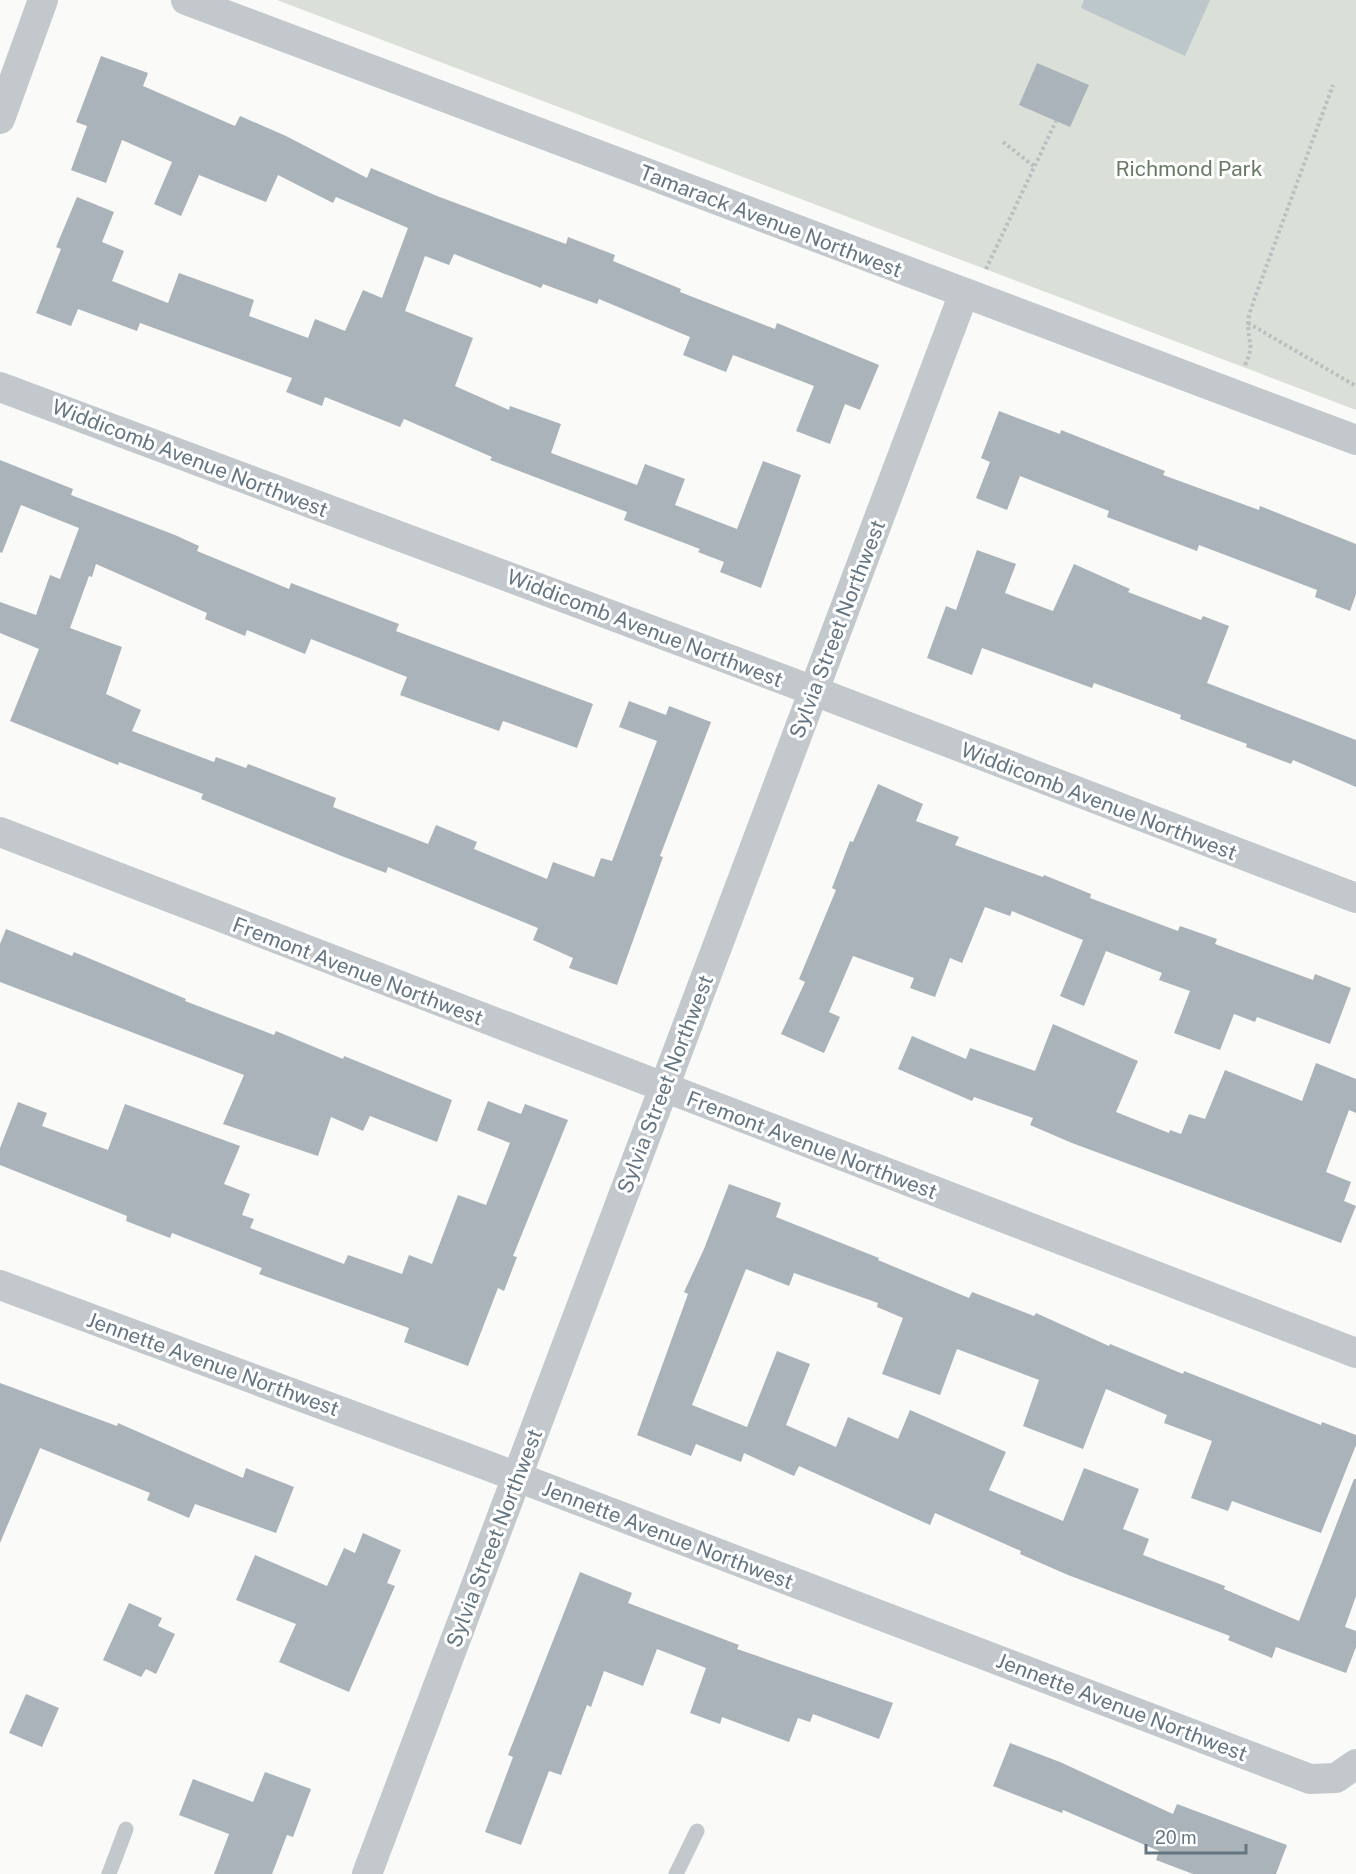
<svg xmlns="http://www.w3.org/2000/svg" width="1356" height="1874" font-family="'Public Sans',sans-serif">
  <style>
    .green { fill: #dadfd7 }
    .water { fill: #bbc7cb }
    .building { fill: #aab3b9 }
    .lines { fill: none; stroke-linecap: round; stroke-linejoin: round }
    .path { stroke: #bbbfc2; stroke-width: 4; stroke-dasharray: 3 3; stroke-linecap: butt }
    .service { stroke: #c3c8cc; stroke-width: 15 }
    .minor { stroke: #c3c8cc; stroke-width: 30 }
    .labels { text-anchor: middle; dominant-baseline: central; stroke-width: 6; stroke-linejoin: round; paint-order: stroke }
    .park-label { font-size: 21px; fill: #687a64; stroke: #fff }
    .street-label { font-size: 21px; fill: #657683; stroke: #fff }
  </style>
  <rect width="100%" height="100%" fill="#fafaf8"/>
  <!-- green -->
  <polygon class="green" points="277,0 1356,0 1356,410"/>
  <!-- water -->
  <polygon class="water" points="1084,0 1210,0 1185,56 1081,8"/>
  <!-- building -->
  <g class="building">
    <polygon points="101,56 148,73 143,86 235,126 240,116 286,136 367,178 371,168 437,196 566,244 568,237 615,255 613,261 681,289 680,292 775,329 777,323 879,365 860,410 845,404 830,444 796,431 814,386 733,355 726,372 683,355 690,337 599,299 597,304 543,284 541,288 454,254 449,265 425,256 405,311 473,338 455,386 509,410 510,406 561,424 551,453 637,485 645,464 685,479 675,505 737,529 763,461 801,475 761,588 720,572 724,562 698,552 700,549 624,520 627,512 490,460 492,457 404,419 400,427 325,397 322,406 286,392 292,378 140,323 137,331 78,309 71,326 36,313 61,249 56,247 77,197 114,212 102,242 124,251 112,281 168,303 179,273 254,300 249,316 308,338 315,319 345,331 363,290 382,298 408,228 336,197 333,203 278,175 266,202 199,175 181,216 154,204 172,162 122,140 106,183 71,170 87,126 76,122"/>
    <polygon points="1037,63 1089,85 1070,127 1019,105"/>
    <polygon points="999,411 1060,434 1061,430 1165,471 1163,475 1259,510 1260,506 1356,544 1356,594 1350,611 1315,597 1317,590 1199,545 1197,551 1107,517 1109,511 1020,476 1007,510 976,498 990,462 981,458"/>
    <polygon points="0,460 73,489 71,495 175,535 199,546 197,551 289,589 291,583 399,624 396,631 593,704 577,748 503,721 499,731 400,695 407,677 311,639 305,654 247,630 245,636 205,619 207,613 96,564 92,577 89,576 70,628 122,647 106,694 141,710 132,731 214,762 216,757 246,768 248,764 336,798 333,807 428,844 436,825 477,842 474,849 547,879 553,862 594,877 601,858 612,861 657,741 619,727 629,701 666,715 669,706 711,722 660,856 663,857 617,985 569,968 573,958 533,940 538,928 388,867 386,873 339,855 201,799 203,794 119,762 118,765 10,721 39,649 0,633 0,602 36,615 50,575 60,579 79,528 21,505 2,553 0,552"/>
    <polygon points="977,550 1016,564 1005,593 1053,611 1074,564 1130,589 1128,592 1201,620 1203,616 1229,626 1207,683 1356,740 1356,787 1293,760 1291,764 1246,747 1247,744 1180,719 1181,715 1094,683 1092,688 982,648 972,675 927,658 946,606 956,610"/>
    <polygon points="878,784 923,804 916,821 959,837 955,845 1043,877 1044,875 1091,894 1090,898 1178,931 1180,926 1217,939 1215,944 1313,980 1315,974 1351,988 1330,1044 1257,1017 1255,1022 1234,1014 1220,1050 1174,1033 1190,991 1159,980 1162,973 1106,951 1084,1006 1060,996 1083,940 1012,911 1010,916 985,907 962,963 950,958 935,997 910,988 914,978 853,956 829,1012 840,1017 824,1053 781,1034 805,982 799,979 836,890 832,888 850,841 853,842"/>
    <polygon points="6,929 72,956 74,952 186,999 185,1001 274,1035 276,1031 343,1059 344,1056 452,1100 437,1142 370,1116 363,1131 331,1117 318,1156 223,1124 244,1075 0,982 0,944"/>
    <polygon points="1053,1024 1138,1061 1116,1112 1169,1133 1170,1130 1181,1134 1189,1114 1205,1119 1225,1070 1302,1101 1316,1063 1356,1079 1356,1113 1349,1110 1326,1172 1351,1182 1344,1201 1356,1206 1341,1243 1072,1143 1030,1125 1033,1118 974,1097 972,1101 898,1069 912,1036 966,1059 970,1048 1035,1071"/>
    <polygon points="488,1101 521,1114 525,1104 568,1120 513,1256 517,1257 504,1291 498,1288 468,1366 404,1342 409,1328 259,1274 262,1268 172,1233 170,1238 126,1221 127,1216 0,1165 0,1148 18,1102 47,1113 42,1126 108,1150 125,1104 240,1146 224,1184 250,1194 242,1215 254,1219 250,1228 344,1264 348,1255 402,1274 409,1255 432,1264 458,1195 486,1205 510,1143 477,1130"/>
    <polygon points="729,1184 781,1203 776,1217 879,1258 878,1260 969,1298 972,1292 1034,1316 1036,1313 1109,1346 1110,1344 1183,1374 1184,1371 1321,1425 1322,1422 1356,1435 1356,1445 1321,1533 1232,1501 1228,1511 1191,1498 1212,1441 1164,1423 1167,1415 1106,1389 1083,1449 1023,1426 1039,1380 957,1349 940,1395 882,1374 903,1318 877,1307 878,1303 794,1273 789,1286 746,1269 692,1405 747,1427 777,1351 810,1364 786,1425 836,1447 848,1417 898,1439 910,1410 1006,1452 989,1490 1063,1521 1084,1468 1139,1489 1123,1529 1149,1539 1143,1555 1225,1586 1224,1589 1299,1621 1354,1479 1356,1479 1356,1596 1345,1627 1356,1631 1356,1647 1346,1673 1276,1647 1272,1658 1228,1640 1230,1636 1068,1575 1020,1554 1021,1551 935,1513 930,1525 799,1466 794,1476 744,1453 741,1462 696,1444 691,1456 637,1435 688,1294 684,1292 704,1249"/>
    <polygon points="0,1383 117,1426 118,1423 243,1478 246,1468 294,1487 276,1533 195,1504 189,1518 147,1500 150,1493 40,1448 0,1543"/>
    <polygon points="363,1533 401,1550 387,1583 395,1586 349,1692 279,1662 296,1624 236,1600 255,1555 327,1586 344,1548 355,1553"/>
    <polygon points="580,1572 632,1593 628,1603 739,1645 737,1649 893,1703 879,1739 813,1714 810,1722 798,1718 789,1742 722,1717 720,1724 690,1713 706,1668 657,1649 643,1686 604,1671 591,1707 587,1705 561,1775 549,1771 521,1845 485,1832 513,1757 508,1755"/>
    <polygon points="129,1603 162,1618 158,1626 175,1634 156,1674 146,1669 141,1677 103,1660"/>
    <polygon points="26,1694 59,1708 42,1747 9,1733"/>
    <polygon points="1010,1743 1060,1762 1173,1814 1177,1804 1287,1845 1276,1874 1193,1874 1156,1860 1159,1851 1063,1810 1062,1813 993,1786"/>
    <polygon points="265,1772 311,1789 293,1837 287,1835 272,1874 214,1874 229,1834 179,1815 193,1779 253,1802"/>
  </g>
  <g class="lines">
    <!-- path -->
    <g class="path">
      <polyline points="1003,142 1035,167"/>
      <polyline points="986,269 1056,121"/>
      <polyline points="1248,323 1356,386"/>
      <path d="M1245 365C1255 344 1248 343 1248 323 1248 316 1252 307 1254 300L1333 85"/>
    </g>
    <!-- service -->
    <g class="service">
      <polyline points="109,1874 126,1829"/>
      <polyline points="676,1874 697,1831"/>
    </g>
    <!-- minor -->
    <g class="minor">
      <polyline points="186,0 1356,440"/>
      <polyline points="0,119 43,0"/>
      <polyline points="0,387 814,691 1356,898"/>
      <polyline points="0,832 1356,1353"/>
      <polyline points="0,1285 483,1464 1310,1779 1336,1778 1356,1764"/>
      <polyline points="367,1874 964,293"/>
    </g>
  </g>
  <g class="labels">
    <!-- park labels -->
    <g class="park-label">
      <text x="1189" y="168">Richmond Park</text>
    </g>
    <!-- street labels -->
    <g class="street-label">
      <text transform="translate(771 221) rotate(21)">Tamarack Avenue Northwest</text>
      <text transform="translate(190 458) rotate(21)">Widdicomb Avenue Northwest</text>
      <text transform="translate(645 628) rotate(21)">Widdicomb Avenue Northwest</text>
      <text transform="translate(837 629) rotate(-69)">Sylvia Street Northwest</text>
      <text transform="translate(1099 801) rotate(21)">Widdicomb Avenue Northwest</text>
      <text transform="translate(358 971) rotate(21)">Fremont Avenue Northwest</text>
      <text transform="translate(665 1084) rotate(-69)">Sylvia Street Northwest</text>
      <text transform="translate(812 1145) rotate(21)">Fremont Avenue Northwest</text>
      <text transform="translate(213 1364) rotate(20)">Jennette Avenue Northwest</text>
      <text transform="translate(668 1535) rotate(21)">Jennette Avenue Northwest</text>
      <text transform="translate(494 1538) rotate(-69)">Sylvia Street Northwest</text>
      <text transform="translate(1122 1707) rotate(21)">Jennette Avenue Northwest</text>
    </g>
  </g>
  <!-- scale -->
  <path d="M1146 1844v9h100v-9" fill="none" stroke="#657683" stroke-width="3"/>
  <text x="1155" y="1844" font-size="18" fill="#657683" stroke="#ffffff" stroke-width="4.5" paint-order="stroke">20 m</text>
</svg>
